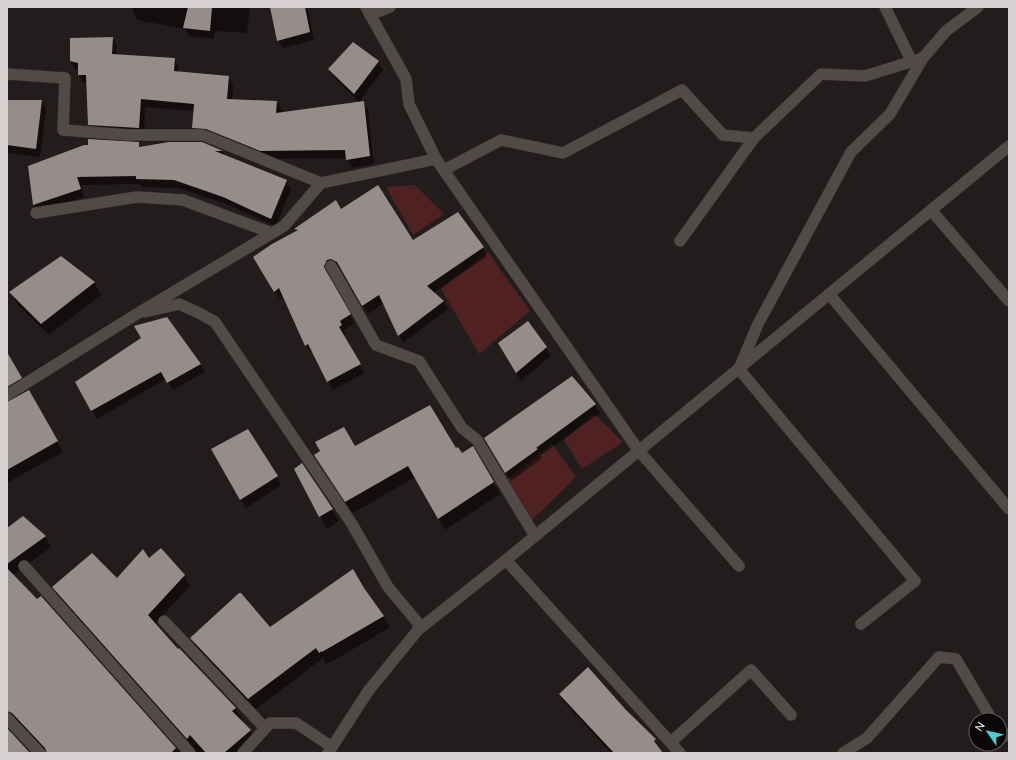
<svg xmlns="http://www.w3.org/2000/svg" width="1016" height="760" font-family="Lato,sans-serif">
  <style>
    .green { fill: #502122 }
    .shadow { fill: #0007 }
    .building { fill: #958c8b }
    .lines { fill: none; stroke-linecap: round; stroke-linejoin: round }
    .minor-casing { stroke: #3c3737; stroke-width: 12 }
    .tertiary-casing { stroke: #3c3737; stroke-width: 12 }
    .minor { stroke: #524a49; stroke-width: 11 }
    .tertiary { stroke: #524a49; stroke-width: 11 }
  </style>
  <rect width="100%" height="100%" fill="#231c1c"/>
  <!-- green -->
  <g class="green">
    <polygon points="415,185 444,214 413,235 386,187"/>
    <polygon points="488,252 530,311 479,354 441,289"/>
    <polygon points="594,414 623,442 582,469 564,440"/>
    <polygon points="552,444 576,477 532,520 508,479"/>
  </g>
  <!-- shadow -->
  <g class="shadow">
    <polygon points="133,7 250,7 247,33 215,31 214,39 189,36 185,29 137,20 133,11"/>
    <polygon points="271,7 307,7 314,40 283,48 278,40"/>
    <polygon points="112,38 117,46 116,56 174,58 179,67 178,72 228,77 233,86 232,100 277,102 282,110 281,113 363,102 368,110 374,164 352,168 347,158 266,159 198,136 193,128 194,111 145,107 144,136 94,133 89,125 88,83 83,83 79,74 79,70 75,69 71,61"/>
    <polygon points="353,44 378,62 383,70 359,102 334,77 329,69"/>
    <polygon points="7,101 42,101 46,110 40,157 7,153"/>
    <polygon points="138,143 141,148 201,143 223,152 225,156 286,181 291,189 276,226 228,205 179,188 142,187 140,184 81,185 84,197 38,213 34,205 29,167"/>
    <polygon points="341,210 413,241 483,248 487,256 433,293 444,301 448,309 403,343 384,303 368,314 343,270 337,267 332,268 328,274 329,279 354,323 344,330 346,333 343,335 364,373 333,390 313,352 311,353 306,345 284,296 280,299 254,257 297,232 295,229"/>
    <polygon points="61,258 95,283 101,295 49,335 17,304 10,292"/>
    <polygon points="527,322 551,356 521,381 500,343"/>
    <polygon points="7,357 27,388 8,399 7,402"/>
    <polygon points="200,364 205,372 173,390 166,379 97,419 76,382"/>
    <polygon points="28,391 63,452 7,483 7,402"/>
    <polygon points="595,405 600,413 540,456 542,458 511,481 485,438"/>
    <polygon points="355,448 456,449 493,482 500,494 445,530 415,477 353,513 315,456"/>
    <polygon points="212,449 277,477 281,485 246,508"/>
    <polygon points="302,465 339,521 327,529 295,469"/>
    <polygon points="7,529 45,536 51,547 13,575 37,601 41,597 179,753 47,753 19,724 7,726"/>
    <polygon points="149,559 184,576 190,586 155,624 178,651 179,649 236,709 242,719 240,720 250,731 256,741 242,753 197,753 59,598 53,587 117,579"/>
    <polygon points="363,588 390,627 330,663 329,662 326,664 323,658 255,710 198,650 191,638 269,628"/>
    <polygon points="560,695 625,710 655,740 660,748 659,749 662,753 611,753 565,703"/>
  </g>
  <!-- building -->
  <g class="building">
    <polygon points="188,7 212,7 210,31 183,28"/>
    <polygon points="270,7 305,7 310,32 277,41"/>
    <polygon points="113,37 112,54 175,58 174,71 229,76 227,99 277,101 276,113 364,101 370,156 346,160 345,150 260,151 206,129 192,128 194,104 141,99 139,128 88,125 86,75 78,75 78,63 70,61 70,38"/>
    <polygon points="353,42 379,61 354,94 328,69"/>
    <polygon points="7,100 42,100 36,149 7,145"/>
    <polygon points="88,139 139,142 139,147 169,142 202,142 223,151 215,151 287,180 271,219 223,197 174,180 136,179 136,176 77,177 81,189 33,205 28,166 84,145 88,145"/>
    <polygon points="378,185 413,240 458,212 484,247 427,286 444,301 398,336 379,295 362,306 337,262 331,259 327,260 324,266 325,269 351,314 340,321 342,325 339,327 361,364 327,382 308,344 305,346 279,288 274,292 253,257 272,244 298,230 294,229 336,200 341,209"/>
    <polygon points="61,256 95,282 41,324 9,292"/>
    <polygon points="167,317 201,364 167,383 161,372 91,411 75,382 141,338 134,326"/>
    <polygon points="528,321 547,347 516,373 498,343"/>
    <polygon points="7,352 22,378 7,387"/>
    <polygon points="572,376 596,404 536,448 538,449 505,473 484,438"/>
    <polygon points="29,390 58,441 7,470 7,402"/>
    <polygon points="430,405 456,448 458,447 462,453 473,446 494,482 438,519 408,466 345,502 314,455 320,451 315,442 344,427 355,446"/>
    <polygon points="248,429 278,476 240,500 211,449"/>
    <polygon points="302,463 333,509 319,517 294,469"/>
    <polygon points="23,516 46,536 7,564 7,528"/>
    <polygon points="161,548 185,575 148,615 178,649 179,648 236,708 232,711 251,730 224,753 206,753 190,735 187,739 52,587 92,553 117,578 143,549 149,558"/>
    <polygon points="7,568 37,599 41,596 176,748 171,753 47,753 45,748 12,713 7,711"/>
    <polygon points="353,569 364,588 384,616 322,652 322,651 319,653 316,648 248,699 190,638 239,593 241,593 270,627"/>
    <polygon points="588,667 626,710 656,739 654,741 663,753 614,753 559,694"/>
    <polygon points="7,728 30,753 7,753"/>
  </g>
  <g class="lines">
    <defs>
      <g id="minor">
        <polyline points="366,7 406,79 409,104 436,159 639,451 739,566"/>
        <polyline points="885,7 912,62"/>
        <polyline points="370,15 390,7"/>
        <polyline points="7,74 65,78 63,130 129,135 203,135 321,183"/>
        <polyline points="444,170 501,140 563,153 682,90 723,135 754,138 821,74 865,76 923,58"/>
        <polyline points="931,210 1009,301"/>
        <polyline points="36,213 137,197 183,200 272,233"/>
        <polyline points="680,241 754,138"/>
        <polyline points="331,266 376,345 419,361 462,428 477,440 535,536"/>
        <polyline points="829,294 1009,509"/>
        <polyline points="145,312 179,304 199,313 215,322 352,524 388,587 418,623 418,630"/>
        <polyline points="7,395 135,315 284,226 321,183 436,159"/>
        <polyline points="506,560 680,753"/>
        <polyline points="24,566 190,753"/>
        <polyline points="164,621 265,728"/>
        <polyline points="861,624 915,581 739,369 758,324 851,152 890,114 923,58 946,31 978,7"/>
        <polyline points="7,718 40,753"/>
        <polyline points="1000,733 1003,737 1009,734"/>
        <polyline points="671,742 751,670 791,715"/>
        <polyline points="243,753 270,723 296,723 332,747"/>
        <polyline points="843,753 867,738 939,657 956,659 992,720"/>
      </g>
      <polyline id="tertiary" points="328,753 369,690 418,630 506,560 1009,146"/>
    </defs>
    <!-- minor casing -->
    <use href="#minor" class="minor-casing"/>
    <!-- tertiary casing -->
    <use href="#tertiary" class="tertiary-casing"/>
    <!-- minor -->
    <use href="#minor" class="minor"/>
    <!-- tertiary -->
    <use href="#tertiary" class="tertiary"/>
  </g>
  <!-- border -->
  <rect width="1016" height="760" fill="none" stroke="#d6d1d1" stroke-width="16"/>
  <!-- north arrow -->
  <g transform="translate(988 732) rotate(304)"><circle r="19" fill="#0a0707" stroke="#5c5858"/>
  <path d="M0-3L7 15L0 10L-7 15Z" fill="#51ccd3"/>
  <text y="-6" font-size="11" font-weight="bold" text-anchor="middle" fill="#d6d1d1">N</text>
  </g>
</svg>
